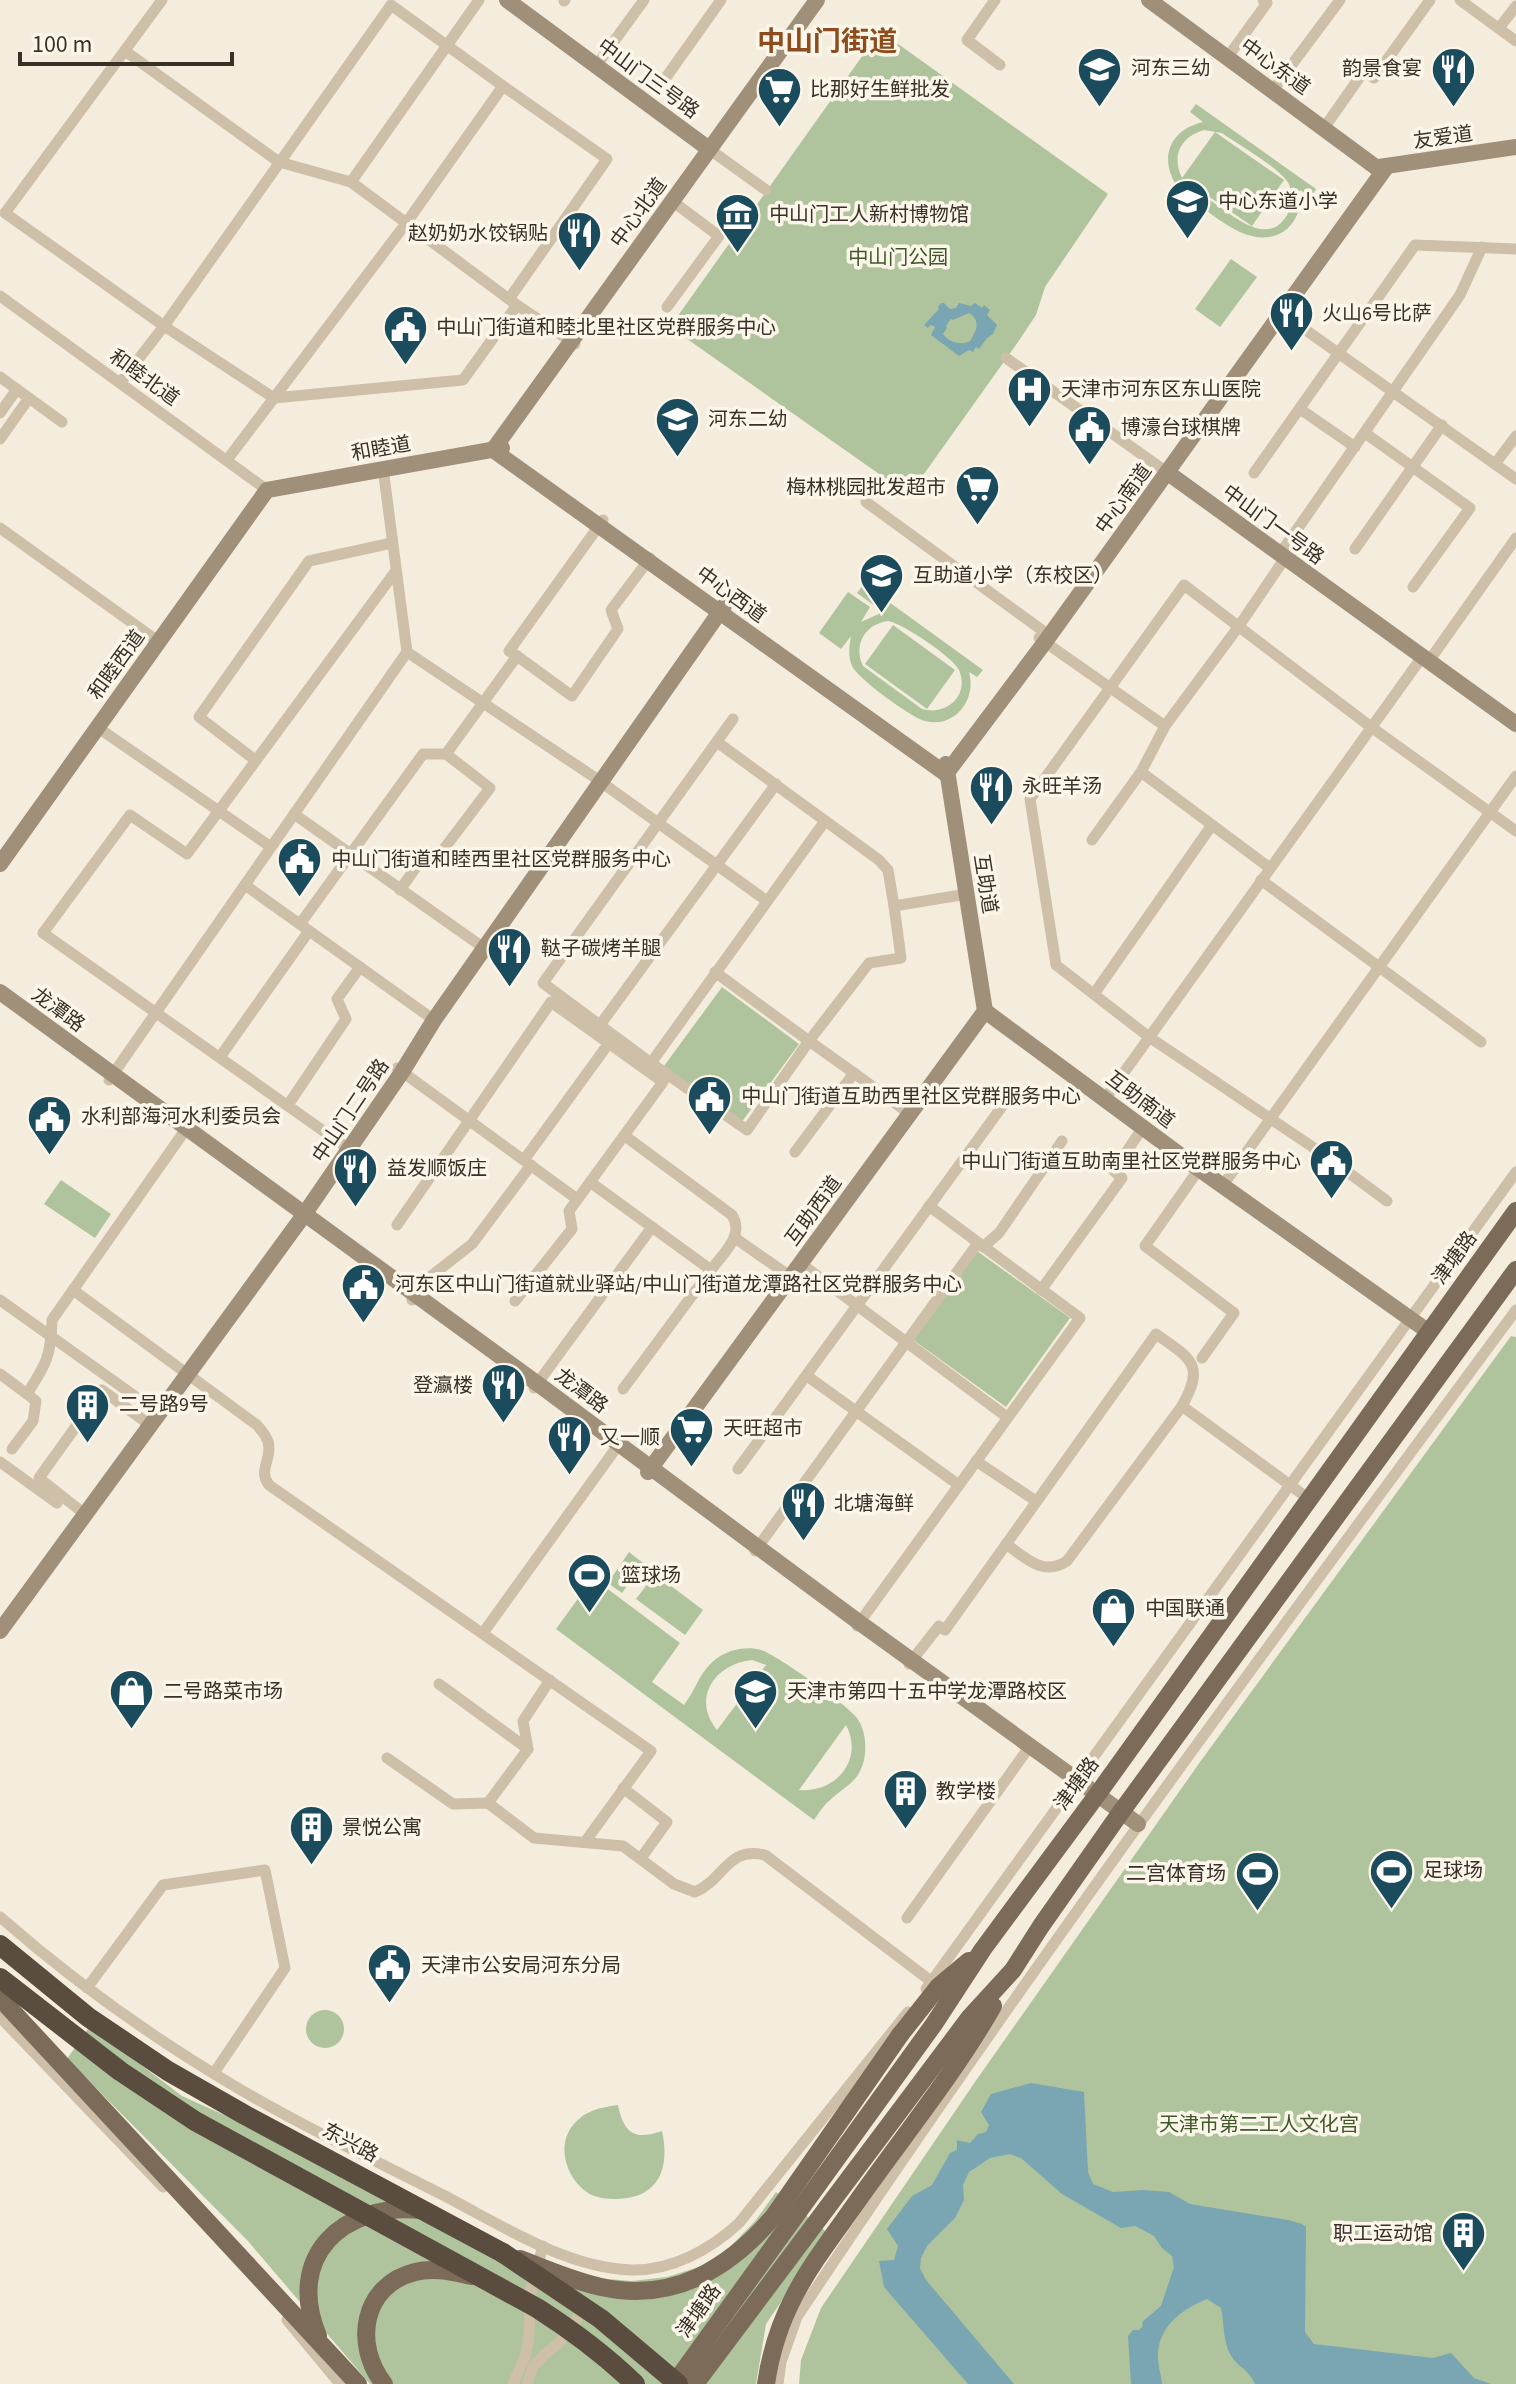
<svg xmlns="http://www.w3.org/2000/svg" width="1516" height="2384" font-family="'Source Sans 3','Noto Sans SC',sans-serif">
  <style>
    .green { fill: #afc49c; fill-rule: evenodd }
    .water { fill: #7aa5b2; fill-rule: evenodd }
    .lines { fill: none; stroke-linecap: round; stroke-linejoin: round }
    .street { stroke: #cdbfa8; stroke-width: 11 }
    .secondary { stroke: #a08f79; stroke-width: 16 }
    .primary { stroke: #7c6b59; stroke-width: 18 }
    .highway { stroke: #5a4c3f; stroke-width: 20 }
    .primary-bridge { stroke: #7c6b59; stroke-width: 18 }
    .highway-bridge { stroke: #5a4c3f; stroke-width: 20 }
    .labels { text-anchor: middle; dominant-baseline: central; stroke-width: 7; stroke-linejoin: round; paint-order: stroke }
    .street-label { font-size: 20px; fill: #393128; stroke: #fbf6e9 }
    .poi-label { font-size: 20px; fill: #393128; stroke: #fbf6e9; text-anchor: start }
    .park-label { font-size: 20px; fill: #3f592b; stroke: #fbf6e9 }
    .district-label { font-size: 28px; font-weight: bold; fill: #8c4c1d; stroke: #fbf6e9 }
  </style>
  <rect width="100%" height="100%" fill="#f4eddd"/>
  <!-- green -->
  <g class="green">
    <polygon points="880,31 1108,194 1045,287 1036,315 1018,342 909,495 670,327"/>
    <path d="M1196 104 1316 189 1311 197 1300 190C1301 205 1299 218 1287 229 1252 257 1207 209 1179 189 1158 161 1168 130 1203 122L1190 112ZM1204 130 1222 133C1239 145 1276 166 1287 181 1293 189 1293 201 1289 211 1272 248 1238 220 1217 205 1206 197 1192 190 1183 179L1252 226 1284 180 1215 132 1182 178C1171 155 1181 137 1204 130Z"/>
    <polygon points="1231,259 1257,277 1220,327 1195,309"/>
    <path d="M864 584 983 670 977 677 969 672C977 699 955 729 925 721 912 718 857 678 852 666 848 656 849 646 851 636L841 649 819 633 848 592 870 607 861 622 883 612 857 593ZM888 621C902 623 953 657 959 670 970 696 946 716 922 709L863 666C853 645 865 624 888 621Z"/>
    <polygon points="893,625 955,670 927,709 865,664"/>
    <polygon points="722,987 799,1044 741,1123 664,1066"/>
    <polygon points="61,1180 111,1214 95,1238 44,1204"/>
    <polygon points="977,1251 1070,1318 1006,1407 912,1339"/>
    <polygon points="1511,1336 1516,1337 1516,2384 799,2384 801,2360 821,2308 975,2082 1200,1762"/>
    <polygon points="629,1552 643,1563 622,1593 608,1583"/>
    <polygon points="655,1574 703,1610 685,1635 636,1599"/>
    <path d="M593 1578 680 1643 652 1682 684 1705C700 1684 701 1662 731 1651 740 1648 752 1647 761 1650 775 1654 849 1706 857 1718 865 1729 867 1746 864 1760 858 1784 844 1786 829 1801 823 1806 818 1814 814 1820L556 1629ZM752 1660 766 1665 717 1730C691 1698 715 1664 752 1660ZM846 1725C864 1759 837 1793 799 1790Z"/>
    <circle cx="325" cy="2029" r="19"/>
    <polygon points="90,2026 182,2096 273,2137 499,2255 596,2278 632,2281 667,2277 702,2266 730,2247 756,2220 776,2192 828,2233 766,2324 756,2384 370,2384 247,2240 67,2059"/>
    <path d="M618 2105C624 2133 634 2141 662 2131 670 2167 660 2198 617 2199 607 2199 596 2198 588 2193 564 2177 554 2139 579 2119 590 2109 604 2107 618 2105Z"/>
  </g>
  <!-- water -->
  <g class="water">
    <path d="M941 303H944L950 309 956 308 959 303 971 306 975 303 982 308 984 305 990 310 987 315 997 325 993 334 987 338 979 349 976 347 973 352 969 350 959 356 931 335 935 327 931 325 928 328 924 325 939 309 938 307ZM969 313C981 321 977 330 970 341 962 346 948 342 943 334L947 328 946 326 951 319 953 320Z"/>
    <path d="M1031 2083 1084 2092 1088 2172 1093 2184 1113 2192 1144 2190 1169 2192 1190 2204 1288 2220 1302 2224 1306 2227 1305 2332 1314 2344 1433 2358 1451 2353 1474 2378 1491 2384H1255C1248 2368 1237 2367 1230 2354 1223 2341 1224 2322 1221 2308L1207 2299C1183 2309 1161 2324 1158 2352 1157 2362 1161 2374 1162 2384H1131L1128 2336 1133 2330H1139L1143 2326 1142 2322 1161 2306 1174 2267 1172 2256 1162 2248 1154 2236 1135 2226 1121 2228 1062 2194 1021 2158 1010 2154 990 2158 969 2172 963 2185 964 2200 955 2218 927 2246 921 2258 920 2268 926 2280 1014 2384H968L884 2287 879 2261 894 2260 898 2246 887 2229 912 2196 932 2185 950 2153 957 2150V2140L970 2143 978 2134 986 2132 989 2125 981 2112 991 2094Z"/>
  </g>
  <g class="lines">
    <!-- street -->
    <g class="street">
      <polyline points="162,0 5,213 164,326 274,398 463,380 517,305"/>
      <polyline points="995,0 967,40 1000,65"/>
      <polyline points="1460,0 1516,41"/>
      <polyline points="564,1 565,0"/>
      <polyline points="1499,28 1516,6"/>
      <polyline points="125,51 279,162 351,182 517,305 575,344"/>
      <polyline points="1227,58 1267,3 1263,0"/>
      <polyline points="596,66 644,0"/>
      <polyline points="667,76 721,0"/>
      <polyline points="503,86 607,159 509,299"/>
      <polyline points="1273,90 1340,0"/>
      <polyline points="1324,128 1364,71 1374,78 1430,0"/>
      <polyline points="709,149 766,190"/>
      <polyline points="351,182 479,0"/>
      <polyline points="0,296 267,490"/>
      <polyline points="667,307 719,236 672,201"/>
      <polyline points="1276,309 1516,479"/>
      <polyline points="1006,358 1168,473"/>
      <polyline points="0,377 62,422"/>
      <polyline points="120,383 164,326 391,5 503,86 407,222 227,460"/>
      <polyline points="1300,409 1355,447"/>
      <polyline points="0,413 17,389"/>
      <polyline points="1365,433 1470,508 1413,587"/>
      <polyline points="0,439 29,398"/>
      <polyline points="1495,464 1516,436"/>
      <polyline points="383,468 407,652"/>
      <polyline points="1254,473 1415,245 1516,249"/>
      <polyline points="866,502 1050,636"/>
      <polyline points="0,528 159,642"/>
      <polyline points="1355,549 1442,425"/>
      <polyline points="1280,554 1460,295 1482,247"/>
      <polyline points="1039,638 1165,726"/>
      <polyline points="517,656 572,696 618,629 611,610 650,558"/>
      <polyline points="1429,661 1516,538"/>
      <polyline points="97,727 271,847"/>
      <polyline points="717,742 879,860 888,870 894,906"/>
      <polyline points="446,754 517,656 509,651 603,520"/>
      <polyline points="255,760 199,717 309,561 392,543"/>
      <polyline points="1141,772 1270,868"/>
      <polyline points="294,814 484,948"/>
      <polyline points="1092,840 1141,772 1165,726 1239,626 1285,558"/>
      <polyline points="1261,880 1481,1042"/>
      <polyline points="245,885 434,1020"/>
      <polyline points="300,924 423,754 446,754 490,788 440,854 421,860 400,890"/>
      <polyline points="715,972 809,1041 747,1130 651,1063 543,983 733,719"/>
      <polyline points="1094,994 1212,825"/>
      <polyline points="600,1025 776,784"/>
      <polyline points="220,1057 309,931"/>
      <polyline points="651,1063 825,821"/>
      <polyline points="397,1068 577,1199"/>
      <polyline points="854,1073 910,1114"/>
      <polyline points="109,1080 407,652 594,777 767,901"/>
      <polyline points="1105,1099 1422,657"/>
      <polyline points="288,1105 346,1019 337,999 360,967"/>
      <path d="M625 1136 732 1215C745 1236 723 1253 711 1270"/>
      <polyline points="349,1149 43,933 130,815 187,854 395,572"/>
      <polyline points="795,1152 854,1073 809,1041 869,963 901,958 894,906 967,894"/>
      <polyline points="524,1160 609,1043"/>
      <polyline points="1199,1169 1145,1246 1234,1313 1202,1358"/>
      <polyline points="590,1182 711,1270 623,1389"/>
      <polyline points="1223,1185 1516,776"/>
      <polyline points="1387,1201 1326,1156 1149,1037 1056,965 1030,799 1184,585 1371,727 1516,831"/>
      <polyline points="397,1225 551,1002 663,1082 569,1211 572,1229 515,1301"/>
      <polyline points="735,1238 791,1277"/>
      <polyline points="983,1247 999,1233 1062,1141"/>
      <polyline points="800,1263 1007,1417"/>
      <path d="M73 1290 257 1425C263 1432 269 1439 269 1448 269 1462 259 1473 269 1485L651 1751 585 1842"/>
      <polyline points="1041,1290 1122,1178 1114,1171 1143,1127"/>
      <polyline points="0,1300 136,1397"/>
      <polyline points="412,1300 430,1277 472,1244 531,1165"/>
      <path d="M0 1374 27 1394C46 1364 51 1357 52 1320L186 1129"/>
      <polyline points="807,1376 959,1485"/>
      <polyline points="534,1388 652,1227"/>
      <polyline points="1182,1406 1309,1499"/>
      <polyline points="12,1449 33,1421 36,1401 27,1394"/>
      <polyline points="976,1461 1036,1501"/>
      <polyline points="0,1462 57,1503"/>
      <polyline points="738,1469 1006,1101"/>
      <polyline points="86,1515 39,1478 102,1390 150,1425"/>
      <polyline points="755,1551 978,1243"/>
      <polyline points="857,1626 1080,1318 929,1206"/>
      <polyline points="483,1633 619,1444"/>
      <path d="M909 1664 939 1626 945 1630 1156 1334C1190 1358 1206 1364 1182 1406L1067 1561C1043 1577 1026 1558 1006 1544"/>
      <polyline points="439,1684 528,1749 488,1803"/>
      <polyline points="528,1749 523,1721 550,1680"/>
      <path d="M387 1758 453 1804 488 1803 534 1838 623 1846 674 1884 695 1892C725 1879 727 1846 765 1855L936 1985"/>
      <polyline points="623,1788 667,1822 641,1858"/>
      <path d="M0 1917C73 1981 153 2038 236 2087 302 2126 372 2159 441 2194 498 2223 565 2268 631 2270 671 2271 710 2250 739 2223L908 2012"/>
      <polyline points="907,1918 1030,1746"/>
      <polyline points="87,1988 163,1885 265,1870 285,1968 214,2073"/>
      <polyline points="926,1989 1516,1172"/>
      <polyline points="0,2017 163,2187"/>
      <polyline points="287,2320 340,2384"/>
      <polyline points="513,2384 526,2354 529,2335 531,2289 543,2246"/>
      <polyline points="527,2384 533,2367 544,2355 559,2343 576,2321 583,2304"/>
      <path d="M778 2384 781 2362 797 2317C1025 1973 1271 1642 1516 1310"/>
    </g>
    <!-- secondary -->
    <g class="secondary">
      <polyline points="507,0 709,149"/>
      <polyline points="1149,0 1377,168"/>
      <polyline points="1379,167 1516,147"/>
      <polyline points="493,450 946,774"/>
      <polyline points="493,450 817,0"/>
      <polyline points="1168,473 1516,724"/>
      <polyline points="946,764 985,1011"/>
      <polyline points="946,774 1045,642 1387,166"/>
      <polyline points="0,864 267,490 502,448"/>
      <polyline points="0,992 538,1384 860,1623 1138,1824"/>
      <polyline points="985,1011 1199,1169 1429,1332"/>
      <polyline points="648,1472 985,1011"/>
      <polyline points="0,1631 301,1219 402,1072 434,1020 724,606"/>
    </g>
    <!-- primary -->
    <g class="primary">
      <polyline points="0,1998 358,2384"/>
      <polyline points="900,2035 938,1987 969,1961"/>
      <path d="M318 2336C285 2257 342 2203 420 2210"/>
      <path d="M384 2384C353 2345 362 2285 415 2272 434 2267 453 2272 472 2276"/>
      <polyline points="674,2384 934,2024 983,1949 1097,1795 1516,1211"/>
      <polyline points="695,2384 970,2017 1013,1970 1041,1926 1121,1812 1516,1270"/>
      <path d="M766 2384C777 2308 811 2266 854 2206 900 2140 953 2076 993 2006"/>
    </g>
    <!-- highway -->
    <polyline class="highway" points="0,1945 88,2017 168,2071 245,2115 503,2253"/>
    <!-- primary-bridge -->
    <path class="primary-bridge" d="M520 2259C546 2269 573 2281 601 2287 673 2303 729 2269 774 2216L900 2035"/>
    <!-- highway-bridge -->
    <g class="highway-bridge">
      <path d="M0 1978 120 2071 195 2121 537 2308C573 2331 605 2355 635 2384"/>
      <polyline points="503,2253 601,2319 678,2384"/>
    </g>
  </g>
  <!-- icons -->
  <defs>
    <symbol id="school-pin" viewBox="-11 -11 22 30"><path d="M0 17L-7.5 6A9.5 9.5 0 1 1 7.5 6Z" fill="#1b4c5d" stroke="#fbf6e9"/><path d="M0-5L7-2L0 1L-7-2ZM-4 1L0 2.5L4 1V4Q0 6-4 4Z" fill="#fff"/></symbol>
    <symbol id="restaurant-pin" viewBox="-11 -11 22 30"><path d="M0 17L-7.5 6A9.5 9.5 0 1 1 7.5 6Z" fill="#1b4c5d" stroke="#fbf6e9"/><path d="M-5-6h1v4h1v-4h1v4h1v-4h1v5L-1.5 .5V6h-2V.5L-5-1ZM5-6V6H3V1.5H1.5Q1.5-4 5-6Z" fill="#fff"/></symbol>
    <symbol id="supermarket-pin" viewBox="-11 -11 22 30"><path d="M0 17L-7.5 6A9.5 9.5 0 1 1 7.5 6Z" fill="#1b4c5d" stroke="#fbf6e9"/><path d="M-6-5.5h2.5l.6 2H6L4.5 2H-2.5L-4.4-4H-6ZM-1.5 3.2a1.3 1.3 0 1 0 .1 0ZM3 3.2a1.3 1.3 0 1 0 .1 0Z" fill="#fff"/></symbol>
    <symbol id="museum-pin" viewBox="-11 -11 22 30"><path d="M0 17L-7.5 6A9.5 9.5 0 1 1 7.5 6Z" fill="#1b4c5d" stroke="#fbf6e9"/><path d="M0-6L6-3V-2H-6V-3ZM-5-1h2V3h-2ZM-1-1h2V3h-2ZM3-1h2V3H3ZM-6 4H6V6H-6Z" fill="#fff"/></symbol>
    <symbol id="civic-pin" viewBox="-11 -11 22 30"><path d="M0 17L-7.5 6A9.5 9.5 0 1 1 7.5 6Z" fill="#1b4c5d" stroke="#fbf6e9"/><path d="M-.6-6.5H3V-4.5H.6V-3L4-1V1h2V6H-6V1h2V-1L-.6-3ZM-1.2 2.5V6h2.4V2.5Z" fill="#fff"/></symbol>
    <symbol id="hospital-pin" viewBox="-11 -11 22 30"><path d="M0 17L-7.5 6A9.5 9.5 0 1 1 7.5 6Z" fill="#1b4c5d" stroke="#fbf6e9"/><path d="M-5-5h3v3.5h4V-5h3V5h-3V1.5h-4V5h-3Z" fill="#fff"/></symbol>
    <symbol id="building-pin" viewBox="-11 -11 22 30"><path d="M0 17L-7.5 6A9.5 9.5 0 1 1 7.5 6Z" fill="#1b4c5d" stroke="#fbf6e9"/><path d="M-4-6H4V6H1V3H-1V6H-4ZM-2.5-4.3h1.7v1.8h-1.7ZM.8-4.3h1.7v1.8H.8ZM-2.5-1h1.7V.8h-1.7ZM.8-1h1.7V.8H.8Z" fill="#fff"/></symbol>
    <symbol id="stadium-pin" viewBox="-11 -11 22 30"><path d="M0 17L-7.5 6A9.5 9.5 0 1 1 7.5 6Z" fill="#1b4c5d" stroke="#fbf6e9"/><path d="M0-5a6.5 5 0 1 0 0 10a6.5 5 0 1 0 0-10ZM-3.5-1.8h7v3.6h-7Z" fill="#fff"/></symbol>
    <symbol id="shop-pin" viewBox="-11 -11 22 30"><path d="M0 17L-7.5 6A9.5 9.5 0 1 1 7.5 6Z" fill="#1b4c5d" stroke="#fbf6e9"/><path d="M-5-2.5h2.3a2.7 3.5 0 0 1 5.4 0H5L5.5 6h-11ZM-1.5-2.5h3a1.5 2.3 0 0 0-3 0Z" fill="#fff"/></symbol>
  </defs>
  <g fill-rule="evenodd">
    <use href="#school-pin" x="1074" y="44" width="51" height="69"/>
    <use href="#restaurant-pin" x="1428" y="44" width="51" height="69"/>
    <use href="#supermarket-pin" x="754" y="64" width="51" height="69"/>
    <use href="#school-pin" x="1162" y="176" width="51" height="69"/>
    <use href="#museum-pin" x="712" y="190" width="51" height="69"/>
    <use href="#restaurant-pin" x="554" y="208" width="51" height="69"/>
    <use href="#restaurant-pin" x="1266" y="288" width="51" height="69"/>
    <use href="#civic-pin" x="380" y="302" width="51" height="69"/>
    <use href="#hospital-pin" x="1004" y="364" width="51" height="69"/>
    <use href="#school-pin" x="652" y="394" width="51" height="69"/>
    <use href="#civic-pin" x="1064" y="402" width="51" height="69"/>
    <use href="#supermarket-pin" x="952" y="462" width="51" height="69"/>
    <use href="#school-pin" x="856" y="550" width="51" height="69"/>
    <use href="#restaurant-pin" x="966" y="762" width="51" height="69"/>
    <use href="#civic-pin" x="274" y="834" width="51" height="69"/>
    <use href="#restaurant-pin" x="484" y="924" width="51" height="69"/>
    <use href="#civic-pin" x="684" y="1072" width="51" height="69"/>
    <use href="#civic-pin" x="24" y="1092" width="51" height="69"/>
    <use href="#civic-pin" x="1306" y="1136" width="51" height="69"/>
    <use href="#restaurant-pin" x="330" y="1144" width="51" height="69"/>
    <use href="#civic-pin" x="338" y="1260" width="51" height="69"/>
    <use href="#restaurant-pin" x="478" y="1360" width="51" height="69"/>
    <use href="#building-pin" x="62" y="1380" width="51" height="69"/>
    <use href="#supermarket-pin" x="666" y="1404" width="51" height="69"/>
    <use href="#restaurant-pin" x="544" y="1412" width="51" height="69"/>
    <use href="#restaurant-pin" x="778" y="1478" width="51" height="69"/>
    <use href="#stadium-pin" x="564" y="1550" width="51" height="69"/>
    <use href="#shop-pin" x="1088" y="1584" width="51" height="69"/>
    <use href="#shop-pin" x="106" y="1666" width="51" height="69"/>
    <use href="#school-pin" x="730" y="1666" width="51" height="69"/>
    <use href="#building-pin" x="880" y="1766" width="51" height="69"/>
    <use href="#building-pin" x="286" y="1802" width="51" height="69"/>
    <use href="#stadium-pin" x="1366" y="1846" width="51" height="69"/>
    <use href="#stadium-pin" x="1232" y="1848" width="51" height="69"/>
    <use href="#civic-pin" x="364" y="1940" width="51" height="69"/>
    <use href="#building-pin" x="1438" y="2208" width="51" height="69"/>
  </g>
  <g class="labels">
    <!-- street labels -->
    <g class="street-label">
      <text transform="translate(1275 67) rotate(36)">中心东道</text>
      <text transform="translate(648 79) rotate(36)">中山门三号路</text>
      <text transform="translate(1443 138) rotate(-8)">友爱道</text>
      <text transform="translate(639 213) rotate(-54)">中心北道</text>
      <text transform="translate(144 378) rotate(36)">和睦北道</text>
      <text transform="translate(381 449) rotate(-10)">和睦道</text>
      <text transform="translate(1124 499) rotate(-54)">中心南道</text>
      <text transform="translate(1273 525) rotate(36)">中山门一号路</text>
      <text transform="translate(731 595) rotate(36)">中心西道</text>
      <text transform="translate(117 665) rotate(-54)">和睦西道</text>
      <text transform="translate(985 884) rotate(81)">互助道</text>
      <text transform="translate(58 1010) rotate(36)">龙潭路</text>
      <text transform="translate(1140 1100) rotate(37)">互助南道</text>
      <text transform="translate(351 1111) rotate(-56)">中山门二号路</text>
      <text transform="translate(814 1211) rotate(-54)">互助西道</text>
      <text transform="translate(1455 1258) rotate(-54)">津塘路</text>
      <text transform="translate(581 1391) rotate(37)">龙潭路</text>
      <text transform="translate(1077 1784) rotate(-54)">津塘路</text>
      <text transform="translate(350 2143) rotate(28)">东兴路</text>
      <text transform="translate(699 2311) rotate(-55)">津塘路</text>
    </g>
    <!-- poi labels -->
    <g class="poi-label">
      <text x="1131" y="69">河东三幼</text>
      <text x="1422" y="69" text-anchor="end">韵景食宴</text>
      <text x="810" y="90">比那好生鲜批发</text>
      <text x="1218" y="202">中心东道小学</text>
      <text x="769" y="215">中山门工人新村博物馆</text>
      <text x="548" y="234" text-anchor="end">赵奶奶水饺锅贴</text>
      <text x="1322" y="314">火山6号比萨</text>
      <text x="436" y="328">中山门街道和睦北里社区党群服务中心</text>
      <text x="1061" y="390">天津市河东区东山医院</text>
      <text x="708" y="420">河东二幼</text>
      <text x="1121" y="428">博濠台球棋牌</text>
      <text x="946" y="488" text-anchor="end">梅林桃园批发超市</text>
      <text x="913" y="576">互助道小学（东校区）</text>
      <text x="1022" y="787">永旺羊汤</text>
      <text x="331" y="860">中山门街道和睦西里社区党群服务中心</text>
      <text x="541" y="949">鞑子碳烤羊腿</text>
      <text x="741" y="1097">中山门街道互助西里社区党群服务中心</text>
      <text x="81" y="1117">水利部海河水利委员会</text>
      <text x="1301" y="1162" text-anchor="end">中山门街道互助南里社区党群服务中心</text>
      <text x="387" y="1169">益发顺饭庄</text>
      <text x="395" y="1285">河东区中山门街道就业驿站/中山门街道龙潭路社区党群服务中心</text>
      <text x="473" y="1386" text-anchor="end">登瀛楼</text>
      <text x="119" y="1405">二号路9号</text>
      <text x="723" y="1429">天旺超市</text>
      <text x="600" y="1438">又一顺</text>
      <text x="834" y="1504">北塘海鲜</text>
      <text x="621" y="1576">篮球场</text>
      <text x="1145" y="1609">中国联通</text>
      <text x="163" y="1692">二号路菜市场</text>
      <text x="787" y="1692">天津市第四十五中学龙潭路校区</text>
      <text x="936" y="1792">教学楼</text>
      <text x="342" y="1828">景悦公寓</text>
      <text x="1423" y="1871">足球场</text>
      <text x="1226" y="1874" text-anchor="end">二宫体育场</text>
      <text x="421" y="1966">天津市公安局河东分局</text>
      <text x="1433" y="2234" text-anchor="end">职工运动馆</text>
    </g>
    <!-- park labels -->
    <g class="park-label">
      <text x="898" y="258">中山门公园</text>
      <text x="1259" y="2125">天津市第二工人文化宫</text>
    </g>
    <!-- district labels -->
    <g class="district-label">
      <text x="827" y="42">中山门街道</text>
    </g>
  </g>
  <!-- scale -->
  <path d="M20 52v12h212v-12" fill="none" stroke="#393128" stroke-width="4"/>
  <text x="32" y="52" font-size="24" fill="#393128" stroke="#fbf6e9" stroke-width="6" paint-order="stroke">100 m</text>
</svg>
